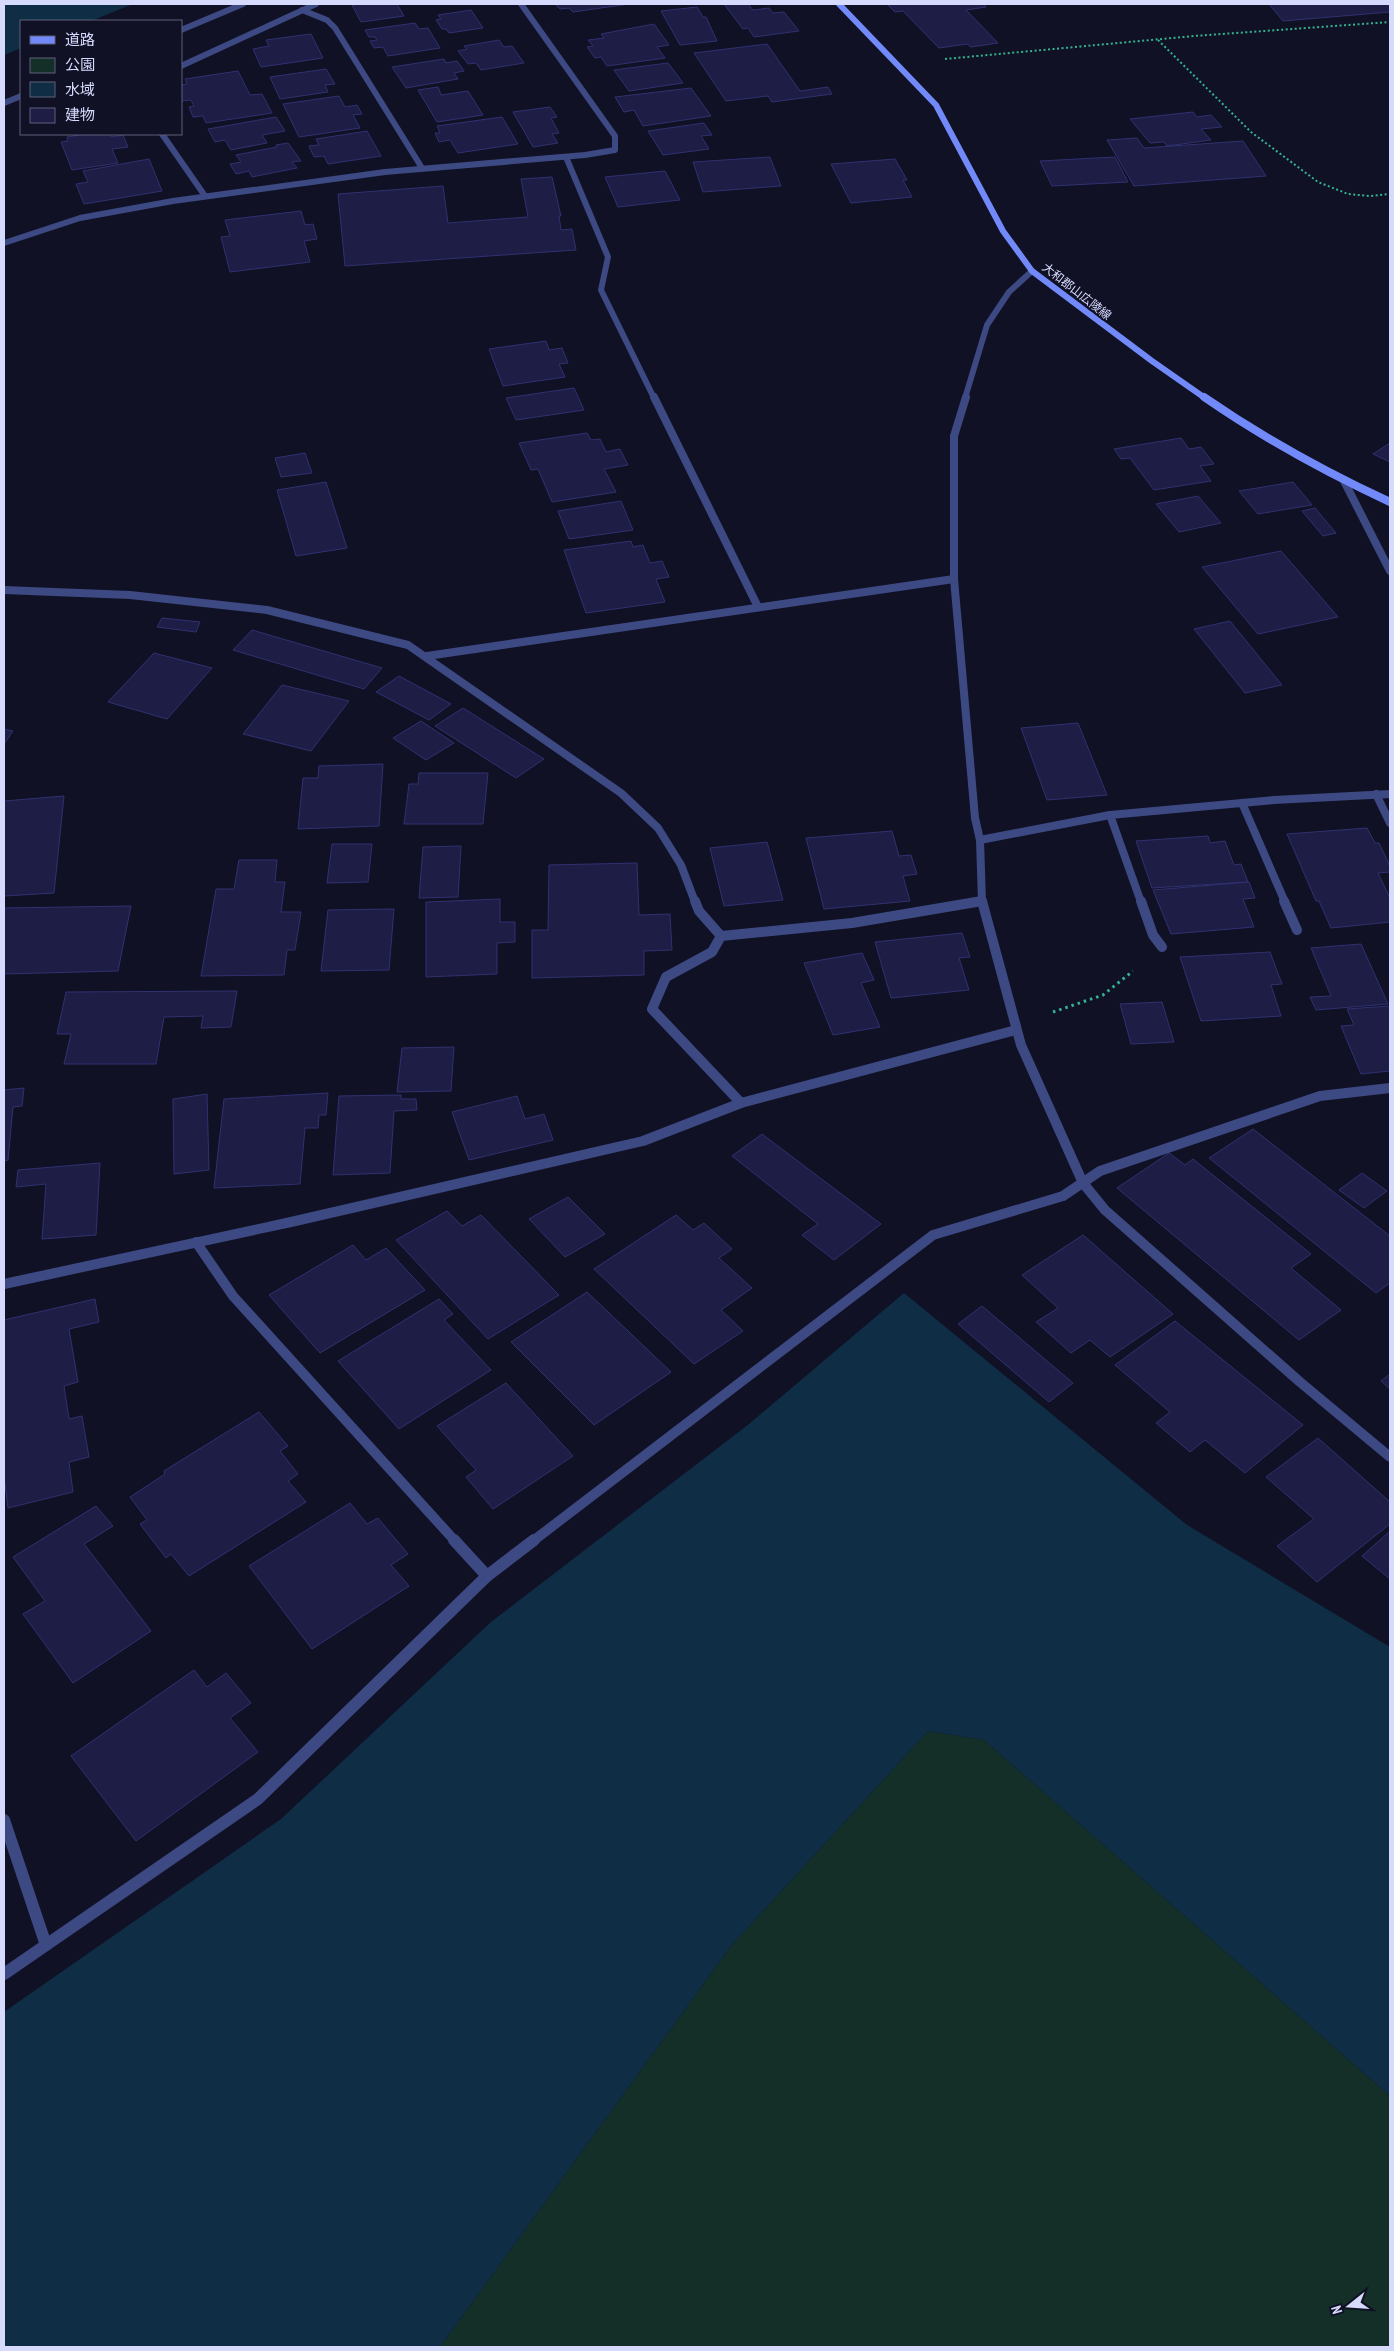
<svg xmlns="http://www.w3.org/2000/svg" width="1394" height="2351" font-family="'PT Sans Narrow','Noto Sans JP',sans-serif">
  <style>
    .green { fill: #132f28 }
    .water { fill: #0f2e46 }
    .building { fill: #1d1d46; stroke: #303170 }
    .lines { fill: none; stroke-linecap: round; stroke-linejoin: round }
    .path-far1 { stroke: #35b391; stroke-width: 2; stroke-dasharray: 2 2.5; stroke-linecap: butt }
    .path { stroke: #35b391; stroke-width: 3; stroke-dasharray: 2.5 4; stroke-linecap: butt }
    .minor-far3 { stroke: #3d4982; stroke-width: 6 }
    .minor-far2 { stroke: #3d4982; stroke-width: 8 }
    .minor-far1 { stroke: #3d4982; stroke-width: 10 }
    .minor { stroke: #3d4982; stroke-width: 12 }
    .secondary-far1 { stroke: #728af9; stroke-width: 6 }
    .secondary { stroke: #728af9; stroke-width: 8 }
    .labels { text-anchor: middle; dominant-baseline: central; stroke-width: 4; stroke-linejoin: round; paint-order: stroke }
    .far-street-label { font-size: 12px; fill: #d6dafd; stroke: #101125 }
  </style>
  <rect width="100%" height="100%" fill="#101125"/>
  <!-- green -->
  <polygon class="green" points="928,1731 984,1740 1390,2096 1390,2347 440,2347 731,1946"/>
  <!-- water -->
  <g class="water">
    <polygon points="4,4 133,4 91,21 21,21 21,48 4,55"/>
    <polygon points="904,1293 1187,1525 1390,1647 1390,2096 984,1740 928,1731 731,1946 440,2347 4,2347 4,2012 281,1819 491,1622 749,1424"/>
  </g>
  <!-- building -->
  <g class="building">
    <polygon points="365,4 397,4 404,16 361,22 352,5"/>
    <polygon points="555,4 629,4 573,12 569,8 560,9"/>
    <polygon points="724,4 748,4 753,10 769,8 773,13 784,12 799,31 754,37 748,28 743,29"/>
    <polygon points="887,4 983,4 986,7 966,10 998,43 971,47 967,44 939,48 903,11 895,12"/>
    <polygon points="1269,4 1390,4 1390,12 1283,21"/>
    <polygon points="697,7 703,17 706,17 717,41 680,45 661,11"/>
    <polygon points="471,10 483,28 449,33 446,29 442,29 436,20 441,19 438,15"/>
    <polygon points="415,23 419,29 428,28 440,48 388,56 383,47 374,48 370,41 377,40 375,37 369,37 365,30"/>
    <polygon points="654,24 669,45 657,47 665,58 607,66 601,57 595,58 587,47 593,46 588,40 604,38 601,34"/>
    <polygon points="311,34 323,58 261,67 253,49 269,46 266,40"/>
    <polygon points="499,40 504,47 512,46 524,63 481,70 476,63 468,64 458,51 467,49 464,46"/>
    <polygon points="767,44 800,91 828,87 832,94 772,102 768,96 726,101 694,53"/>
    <polygon points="444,59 446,63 457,61 464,71 454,73 458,79 406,88 392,67"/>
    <polygon points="668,63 683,83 629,91 614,70"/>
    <polygon points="326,69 335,84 325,85 328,92 280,99 270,77"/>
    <polygon points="238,71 250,95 262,94 272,113 206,123 203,116 193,117 189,107 194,106 191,100 181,101 181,85 187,84 185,79"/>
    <polygon points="438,87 441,95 468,91 483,115 437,122 418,90"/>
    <polygon points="691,88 711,116 643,126 634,110 624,112 615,97"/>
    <polygon points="339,96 345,107 357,105 362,114 353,115 360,128 299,137 283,104"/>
    <polygon points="550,107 557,117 551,118 559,133 552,134 558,143 533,147 513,112"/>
    <polygon points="1193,112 1197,117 1211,115 1222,127 1201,129 1211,140 1167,146 1164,142 1150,143 1130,119"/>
    <polygon points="276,117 285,131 262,135 267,143 231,150 225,140 215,142 208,129"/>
    <polygon points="502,117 518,144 458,153 450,140 439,142 435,133 440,133 437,126"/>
    <polygon points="704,123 712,135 701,136 709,149 663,155 648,131"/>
    <polygon points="367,131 381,156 328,164 324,156 314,157 309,146 319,145 316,139"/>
    <polygon points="86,134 109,134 111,137 123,135 128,147 112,149 118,163 72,170 61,142 68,141 67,137"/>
    <polygon points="1137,138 1144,148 1243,141 1266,176 1134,186 1107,140"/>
    <polygon points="288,143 301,161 292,162 297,168 252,177 249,171 236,174 230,164 241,162 236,155 277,147 276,145"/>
    <polygon points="770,157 781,186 703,192 693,162"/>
    <polygon points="1115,157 1128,182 1052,186 1040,161"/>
    <polygon points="149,159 162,191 84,204 76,184 88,182 83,171"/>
    <polygon points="895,159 907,180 903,180 912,197 851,203 831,164"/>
    <polygon points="665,171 680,200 618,207 605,177"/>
    <polygon points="552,177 561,216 559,216 561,230 572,229 576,250 345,266 338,194 443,186 448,223 528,217 521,179"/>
    <polygon points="301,211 305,225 313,224 317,239 304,241 310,262 230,272 221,237 230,236 225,220"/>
    <polygon points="546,341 549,350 562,348 568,363 559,364 565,377 503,386 489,349"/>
    <polygon points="574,388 584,410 516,420 506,398"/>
    <polygon points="587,433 591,440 600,439 606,452 620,449 628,465 604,469 616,492 552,502 538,469 531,470 519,443"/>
    <polygon points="1181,438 1189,449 1201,447 1214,464 1200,466 1211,481 1154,490 1130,458 1121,459 1114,449"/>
    <polygon points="1390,443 1390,462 1373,454"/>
    <polygon points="305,453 312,473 281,477 275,458"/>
    <polygon points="326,482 347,548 296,556 277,490"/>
    <polygon points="1293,482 1312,505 1258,514 1239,491"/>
    <polygon points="1198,496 1221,523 1179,532 1156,504"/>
    <polygon points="621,501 633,530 569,539 558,511"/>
    <polygon points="1315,508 1336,533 1323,536 1302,511"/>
    <polygon points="631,541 633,547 643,545 650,563 662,561 669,577 656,579 665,602 586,613 564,550"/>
    <polygon points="1281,551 1338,617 1258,634 1202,567"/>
    <polygon points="162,618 200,622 196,632 157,627"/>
    <polygon points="1230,621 1282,685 1245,693 1194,629"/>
    <polygon points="252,630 382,668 364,689 233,650"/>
    <polygon points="154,653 212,668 167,719 108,702"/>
    <polygon points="399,676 451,704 429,720 376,692"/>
    <polygon points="282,685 349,701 311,751 243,734"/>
    <polygon points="463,708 544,759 516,778 435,726"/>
    <polygon points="421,721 454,743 426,760 393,738"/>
    <polygon points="1078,723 1107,795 1047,800 1021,728"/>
    <polygon points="4,729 13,731 4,744"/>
    <polygon points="383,764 379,826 298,829 303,778 318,778 319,766"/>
    <polygon points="419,773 488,773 483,824 404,824 409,784 418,784"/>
    <polygon points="64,796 54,893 4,896 4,801"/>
    <polygon points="1367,828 1375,843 1379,843 1390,866 1390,872 1378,873 1390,898 1390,922 1331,928 1319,901 1316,901 1287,834"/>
    <polygon points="892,831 899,856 911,855 917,874 903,876 910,901 824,909 806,838"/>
    <polygon points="1208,836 1210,843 1225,841 1234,865 1241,864 1248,882 1152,888 1136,841"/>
    <polygon points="767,842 783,900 724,906 710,848"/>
    <polygon points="332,844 372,844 368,882 327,883"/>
    <polygon points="461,846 458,897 419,898 423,847"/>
    <polygon points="239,860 277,860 275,882 285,882 281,912 301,912 295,950 287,950 284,975 201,976 216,889 234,889"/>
    <polygon points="637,863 639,915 670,914 672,950 644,951 644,975 532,978 532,930 548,930 549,865"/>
    <polygon points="1249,882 1255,898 1243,899 1254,927 1171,934 1153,890"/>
    <polygon points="500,899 500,922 515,922 515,942 497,943 497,974 426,977 426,902"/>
    <polygon points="131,906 118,971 4,974 4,908"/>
    <polygon points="394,909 389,970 321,971 328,910"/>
    <polygon points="962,933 970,957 959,958 969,990 891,998 875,942"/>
    <polygon points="1361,944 1388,1004 1316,1010 1310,997 1331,996 1311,948"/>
    <polygon points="1270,952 1282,984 1271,985 1281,1016 1201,1021 1180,957"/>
    <polygon points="862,953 874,980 861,983 880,1027 833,1035 804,963"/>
    <polygon points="237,991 231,1027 201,1028 203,1016 164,1017 156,1064 64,1064 71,1034 57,1034 66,992"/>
    <polygon points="1162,1002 1174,1042 1131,1044 1120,1004"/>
    <polygon points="1390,1006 1390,1071 1361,1074 1341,1026 1354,1025 1347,1009"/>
    <polygon points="454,1047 451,1091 397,1092 402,1048"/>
    <polygon points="24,1088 22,1106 13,1107 8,1160 4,1161 4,1090"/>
    <polygon points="328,1093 326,1115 319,1115 318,1128 305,1128 300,1184 214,1188 224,1099"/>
    <polygon points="207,1094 209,1170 174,1174 173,1099"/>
    <polygon points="401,1095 401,1099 416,1099 417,1110 394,1111 390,1173 333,1175 339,1096"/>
    <polygon points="517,1096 525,1119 544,1114 553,1140 469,1160 452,1112"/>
    <polygon points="1253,1129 1390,1236 1390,1283 1376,1293 1209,1158"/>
    <polygon points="762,1134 881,1224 834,1260 802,1235 818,1224 732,1156"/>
    <polygon points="1169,1153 1185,1165 1193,1159 1311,1254 1291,1268 1341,1310 1299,1340 1117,1188"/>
    <polygon points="100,1163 96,1235 42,1239 46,1184 16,1187 18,1170"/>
    <polygon points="1362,1173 1387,1191 1364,1208 1339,1190"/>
    <polygon points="568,1197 605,1234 565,1257 529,1219"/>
    <polygon points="447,1211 462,1226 481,1215 559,1295 488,1339 396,1240"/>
    <polygon points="676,1215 693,1230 704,1223 732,1249 719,1258 752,1288 721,1310 743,1331 694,1364 594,1269"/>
    <polygon points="1083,1235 1173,1314 1110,1357 1090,1340 1071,1353 1036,1322 1058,1308 1022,1275"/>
    <polygon points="353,1245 366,1260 386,1248 425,1290 320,1353 269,1295"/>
    <polygon points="587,1292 671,1372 594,1425 511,1342"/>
    <polygon points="95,1299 99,1322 69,1329 78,1382 64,1386 69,1419 82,1416 89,1457 69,1462 73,1492 8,1508 4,1476 4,1320"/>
    <polygon points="439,1299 453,1314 444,1320 491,1370 399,1429 338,1361"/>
    <polygon points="982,1306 1073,1383 1049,1402 958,1324"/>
    <polygon points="1175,1321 1303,1425 1245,1473 1205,1440 1190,1452 1156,1423 1170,1412 1115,1365"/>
    <polygon points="1390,1374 1390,1389 1381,1381"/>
    <polygon points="506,1383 573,1456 493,1509 466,1477 476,1470 437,1426"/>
    <polygon points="259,1412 288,1446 280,1451 298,1474 288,1481 306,1502 189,1576 171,1554 166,1558 140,1524 147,1520 130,1497 165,1474 164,1471"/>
    <polygon points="1318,1438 1390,1502 1390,1524 1317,1582 1277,1546 1314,1519 1266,1477"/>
    <polygon points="350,1503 367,1524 378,1518 408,1554 391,1565 409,1586 312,1649 249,1566"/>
    <polygon points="96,1506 113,1526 84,1544 151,1631 73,1683 23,1614 45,1601 13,1557"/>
    <polygon points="1390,1531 1390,1579 1362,1556"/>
    <polygon points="194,1670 207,1687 226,1673 251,1703 230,1718 258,1752 136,1841 71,1756"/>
  </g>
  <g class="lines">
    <!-- path-far1 -->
    <g class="path-far1">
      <polyline points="1158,40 1251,132 1318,182 1348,194 1370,196 1390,194"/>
      <polyline points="945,59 1194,36 1390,22"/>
    </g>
    <!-- path -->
    <polyline class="path" points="1053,1012 1103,995 1133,971"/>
    <!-- minor-far3 -->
    <g class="minor-far3">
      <polyline points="302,10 327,20 335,28 422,168"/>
      <polyline points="181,30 243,4"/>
      <polyline points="181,66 316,4"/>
      <polyline points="4,103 21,96"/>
      <polyline points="162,134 205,196"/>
      <polyline points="566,157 608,257 601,290 654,398"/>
      <polyline points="4,243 80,218 173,201 385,172 585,155 615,150 615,136 521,4"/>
      <polyline points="965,398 987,325 1009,292 1032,271"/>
    </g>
    <!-- minor-far2 -->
    <g class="minor-far2">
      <polyline points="654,397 758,607"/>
      <polyline points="966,397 954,436 954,579 975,818 980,840 982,902"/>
      <polyline points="1344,481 1390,571"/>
      <polyline points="4,590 130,595 267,610 408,645 621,793 658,828 681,865 695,902"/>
      <polyline points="427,656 954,579"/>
      <polyline points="1376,794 1390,823"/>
      <polyline points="1242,803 1285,902"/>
      <polyline points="1110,815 1141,902"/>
      <polyline points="980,840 1110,815 1274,800 1390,794"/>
      <polyline points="977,902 982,901"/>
    </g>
    <!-- minor-far1 -->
    <g class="minor-far1">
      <polyline points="695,901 699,911 721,936"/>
      <polyline points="982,901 1021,1045 1083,1183 1105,1210 1300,1382 1390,1457"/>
      <polyline points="1141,901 1153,935 1162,947"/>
      <polyline points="1284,901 1297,930"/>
      <polyline points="721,936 852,923 982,901"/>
      <polyline points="721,936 712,952 666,977 652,1009 741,1103"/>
      <polyline points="196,1242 233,1296 455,1541"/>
      <polyline points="4,1284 291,1222 643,1141 741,1103 1016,1030"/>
      <polyline points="533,1541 933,1235 1063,1196 1100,1171 1320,1096 1390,1088"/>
    </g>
    <!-- minor -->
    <g class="minor">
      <polyline points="454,1540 487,1576"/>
      <polyline points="4,1820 46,1945"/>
      <polyline points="4,1974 258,1799 487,1576 534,1540"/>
    </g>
    <!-- secondary-far1 -->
    <polyline class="secondary-far1" points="839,4 936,105 1003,231 1032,271 1152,361 1205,398"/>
    <!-- secondary -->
    <path class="secondary" d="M1204 397C1262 437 1325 472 1390 502"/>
  </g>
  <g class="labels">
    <!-- far-street labels -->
    <g class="far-street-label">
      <text transform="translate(1077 291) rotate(38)">大和郡山広陵線</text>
    </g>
  </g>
  <!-- border -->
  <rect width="1394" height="2351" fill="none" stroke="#d6dafd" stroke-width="10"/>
  <!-- legend -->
  <rect x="20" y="20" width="162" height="115" fill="#101125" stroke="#5f617b"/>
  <rect x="30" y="36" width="25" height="8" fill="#728af9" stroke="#5f617b"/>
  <text x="65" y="45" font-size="15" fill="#d6dafd">道路</text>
  <rect x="30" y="58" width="25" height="15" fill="#132f28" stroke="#5f617b"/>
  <text x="65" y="70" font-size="15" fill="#d6dafd">公園</text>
  <rect x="30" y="82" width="25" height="15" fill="#0f2e46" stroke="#5f617b"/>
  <text x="65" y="95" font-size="15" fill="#d6dafd">水域</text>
  <rect x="30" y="108" width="25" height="15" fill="#1d1d46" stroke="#5f617b"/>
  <text x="65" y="120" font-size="15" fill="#d6dafd">建物</text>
  <!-- north arrow -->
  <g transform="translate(1349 2306) rotate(253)" stroke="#101125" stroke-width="4" paint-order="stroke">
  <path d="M0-4L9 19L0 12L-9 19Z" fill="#d6dafd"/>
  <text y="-8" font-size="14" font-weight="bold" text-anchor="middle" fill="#d6dafd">N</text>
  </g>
</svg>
